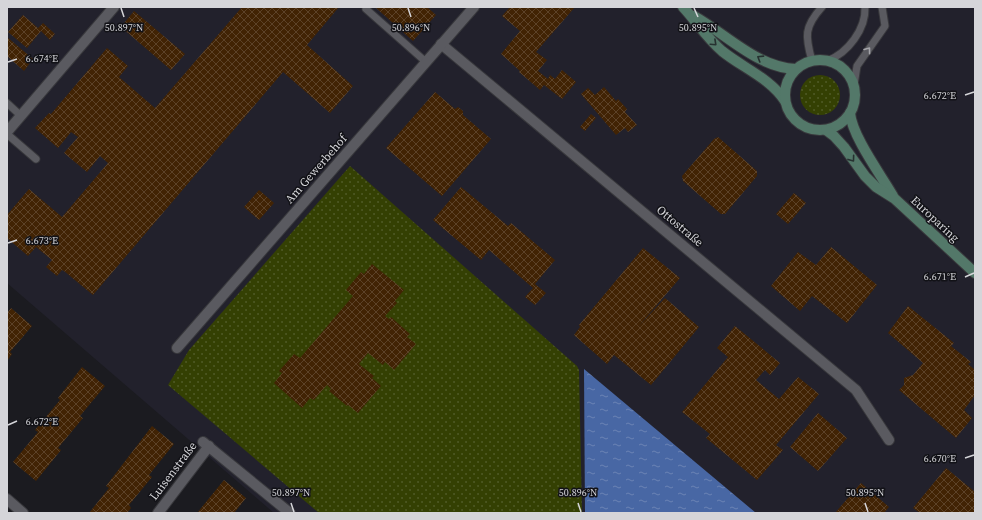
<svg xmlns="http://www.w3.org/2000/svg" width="982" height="520" font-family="'Source Serif 4',serif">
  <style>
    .built { fill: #22212c }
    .grass { fill: url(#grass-dots) }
    .water { fill: url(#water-ripples) }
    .building { fill: url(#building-cross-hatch) }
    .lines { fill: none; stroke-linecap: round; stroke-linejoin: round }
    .lane-casing { stroke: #38383c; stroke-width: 9 }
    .street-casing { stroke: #38383c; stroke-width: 12 }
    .secondary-casing { stroke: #38383c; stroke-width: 12 }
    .lane { stroke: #5a5a60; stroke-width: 7 }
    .street { stroke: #5a5a60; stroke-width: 10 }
    .secondary { stroke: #537869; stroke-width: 10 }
    .oneway { stroke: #263130 }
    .oneway2 { stroke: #a4a4a9 }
    .ticks { fill: none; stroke: #d5d5d9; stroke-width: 1.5 }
    .labels { text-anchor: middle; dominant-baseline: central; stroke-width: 3; stroke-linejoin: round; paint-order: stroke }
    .street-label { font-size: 12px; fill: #d5d5d9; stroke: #121217 }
    .ticks-label { font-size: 10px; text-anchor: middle; fill: #d5d5d9; stroke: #121217; stroke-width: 3; stroke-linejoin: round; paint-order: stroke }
  </style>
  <defs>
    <pattern id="grass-dots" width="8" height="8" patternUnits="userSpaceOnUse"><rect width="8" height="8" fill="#344003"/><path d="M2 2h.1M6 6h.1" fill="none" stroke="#505b27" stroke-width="1.8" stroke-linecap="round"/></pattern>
    <pattern id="water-ripples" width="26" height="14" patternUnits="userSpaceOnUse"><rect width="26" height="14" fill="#4867a4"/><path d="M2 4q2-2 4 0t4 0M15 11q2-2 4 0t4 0" fill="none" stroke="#6a83b4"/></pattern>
    <pattern id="building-cross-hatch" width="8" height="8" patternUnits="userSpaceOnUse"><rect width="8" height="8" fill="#412304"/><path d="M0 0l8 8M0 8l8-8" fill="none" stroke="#5c4228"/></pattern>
  </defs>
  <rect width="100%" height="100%" fill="#1b1b20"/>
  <!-- built -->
  <polygon class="built" points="7,7 975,7 975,513 274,513 7,283"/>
  <!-- grass -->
  <g class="grass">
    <circle cx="820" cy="95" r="20"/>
    <polygon points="350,166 577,366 579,370 582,513 319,513 168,385 189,350"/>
  </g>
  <!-- water -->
  <polygon class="water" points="584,369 756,513 585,513"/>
  <!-- building -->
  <g class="building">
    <polygon points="242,7 339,7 307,45 353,86 330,113 283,72 93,295 64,271 62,270 57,276 46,267 52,260 36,247 28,256 7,238 7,215 29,189 62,217 108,163 100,156 87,172 64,153 78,137 71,132 58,148 35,128 49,113 51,114 107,48 128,66 119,77 155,108"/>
    <polygon points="375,7 427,7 436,15 413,41"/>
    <polygon points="510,7 575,7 536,52 547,60 538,71 548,79 550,75 555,79 562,70 576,82 562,99 544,85 540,90 519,72 520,71 501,54 520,31 502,16"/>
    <polygon points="134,11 185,54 171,70 121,27"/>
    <polygon points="23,15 38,28 43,23 55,34 50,40 41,31 27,48 8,32"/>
    <polygon points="7,37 33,59 24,71 7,56"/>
    <polygon points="604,87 616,101 618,99 627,109 625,112 637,125 628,132 625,128 616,135 581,94 588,88 595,95"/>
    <polygon points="435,92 455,109 458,107 463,111 463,115 491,139 442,196 386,148"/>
    <polygon points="591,114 596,118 585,131 580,127"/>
    <polygon points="718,137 757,171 757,176 725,214 721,214 683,181 682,176 714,139"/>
    <polygon points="461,187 508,226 511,223 555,260 535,284 546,293 535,305 525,297 533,288 489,250 481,260 433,220"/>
    <polygon points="259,190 274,203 259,220 244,207"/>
    <polygon points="794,193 806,203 788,224 776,214"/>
    <polygon points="831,247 877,285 847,323 812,296 800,311 771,286 798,252 816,265"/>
    <polygon points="643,248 680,278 638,327 665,298 699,327 651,385 614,355 607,364 574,335 580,327 579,325"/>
    <polygon points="372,264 404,290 395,301 397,303 385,316 389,319 391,317 410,334 407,337 416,344 394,370 385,362 383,365 368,353 359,364 374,376 372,378 381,386 358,413 348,405 347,406 329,391 331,389 327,385 314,400 310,398 302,408 274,383 282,373 279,371 294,354 300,358 353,296 346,290 361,272 364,274"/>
    <polygon points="908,306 954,343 951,346 971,362 968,364 975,370 975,395 964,410 972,418 956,438 899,390 904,385 904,378 913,375 923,363 888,333"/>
    <polygon points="11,308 32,326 10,352 12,354 7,361 7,313"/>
    <polygon points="735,326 780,363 770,375 765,370 756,380 779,399 798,377 819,394 776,445 783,450 757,480 706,438 710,434 682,412 728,357 717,348"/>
    <polygon points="82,367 105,386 80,416 83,418 58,448 61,450 36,481 13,462 38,432 35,430 60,400 58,398"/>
    <polygon points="818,413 847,438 818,471 790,447"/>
    <polygon points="152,426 174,444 149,475 152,477 129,505 131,508 127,513 89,513 109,488 106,486"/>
    <polygon points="946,468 975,492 975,513 920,513 913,508"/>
    <polygon points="224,480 246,498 234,513 197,513"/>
    <polygon points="861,483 889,507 884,513 835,513"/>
  </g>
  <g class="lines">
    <defs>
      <g id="lane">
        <polyline points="366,9 426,62"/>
        <path d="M812 61C805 36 804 27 822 7"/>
        <path d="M827 61C848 53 866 29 865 7"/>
        <polyline points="854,85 857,66 885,26 882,7"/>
        <polyline points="7,103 20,115"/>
        <polyline points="7,134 36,159"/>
      </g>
      <g id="street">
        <polyline points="441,44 856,390 889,440"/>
        <polyline points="7,132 114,7"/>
        <polyline points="177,348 474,7"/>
        <polyline points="203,442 290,513"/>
        <polyline points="7,499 23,513"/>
        <polyline points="158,513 209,446"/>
      </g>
      <g id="secondary">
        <path d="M683 7C696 21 707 38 722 51 743 68 770 78 785 101"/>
        <path d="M694 16C726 34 758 68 796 69"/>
        <circle cx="820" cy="95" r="35"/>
        <path d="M850 113C852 136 881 175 893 196"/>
        <polyline points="826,130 834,136 844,147 865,176 876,187 895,199 975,273"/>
      </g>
    </defs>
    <!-- lane casing -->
    <use href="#lane" class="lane-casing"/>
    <!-- street casing -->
    <use href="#street" class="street-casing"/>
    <!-- secondary casing -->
    <use href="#secondary" class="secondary-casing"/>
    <!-- lane -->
    <use href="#lane" class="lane"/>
    <!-- street -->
    <use href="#street" class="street"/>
    <!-- secondary -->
    <use href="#secondary" class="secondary"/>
  </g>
  <!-- one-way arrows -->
  <defs><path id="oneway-chevron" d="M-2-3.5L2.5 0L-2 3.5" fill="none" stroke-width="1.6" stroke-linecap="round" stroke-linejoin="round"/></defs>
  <g class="oneway">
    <use href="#oneway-chevron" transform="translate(714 43) rotate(43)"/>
    <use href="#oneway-chevron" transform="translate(760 58) rotate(-148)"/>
    <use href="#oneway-chevron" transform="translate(852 159) rotate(54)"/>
  </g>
  <use class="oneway2" href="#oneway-chevron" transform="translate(868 50) rotate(-53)"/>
  <!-- ticks -->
  <path class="ticks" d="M121 8 124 17M408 8 411 17M694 8 698 17M8 62 17 59M965 95 974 92M8 243 17 240M965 277 974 273M8 425 17 421M965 458 974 455M291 503 294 512M578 503 581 512M865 503 868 512"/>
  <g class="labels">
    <!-- street labels -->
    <g class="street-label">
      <text transform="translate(316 169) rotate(-49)">Am Gewerbehof</text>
      <text transform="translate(935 219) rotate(43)">Europaring</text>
      <text transform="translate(680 226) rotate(40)">Ottostraße</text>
      <text transform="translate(173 471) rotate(-53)">Luisenstraße</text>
    </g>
  </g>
  <g class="ticks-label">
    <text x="124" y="31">50.897°N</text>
    <text x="411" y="31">50.896°N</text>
    <text x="698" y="31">50.895°N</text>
    <text x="42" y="62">6.674°E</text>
    <text x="940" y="99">6.672°E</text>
    <text x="42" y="244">6.673°E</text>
    <text x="940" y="280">6.671°E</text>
    <text x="42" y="425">6.672°E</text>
    <text x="940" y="462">6.670°E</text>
    <text x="291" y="496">50.897°N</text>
    <text x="578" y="496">50.896°N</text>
    <text x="865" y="496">50.895°N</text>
  </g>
  <!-- border -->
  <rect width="982" height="520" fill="none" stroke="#d5d5d9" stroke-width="16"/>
</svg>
